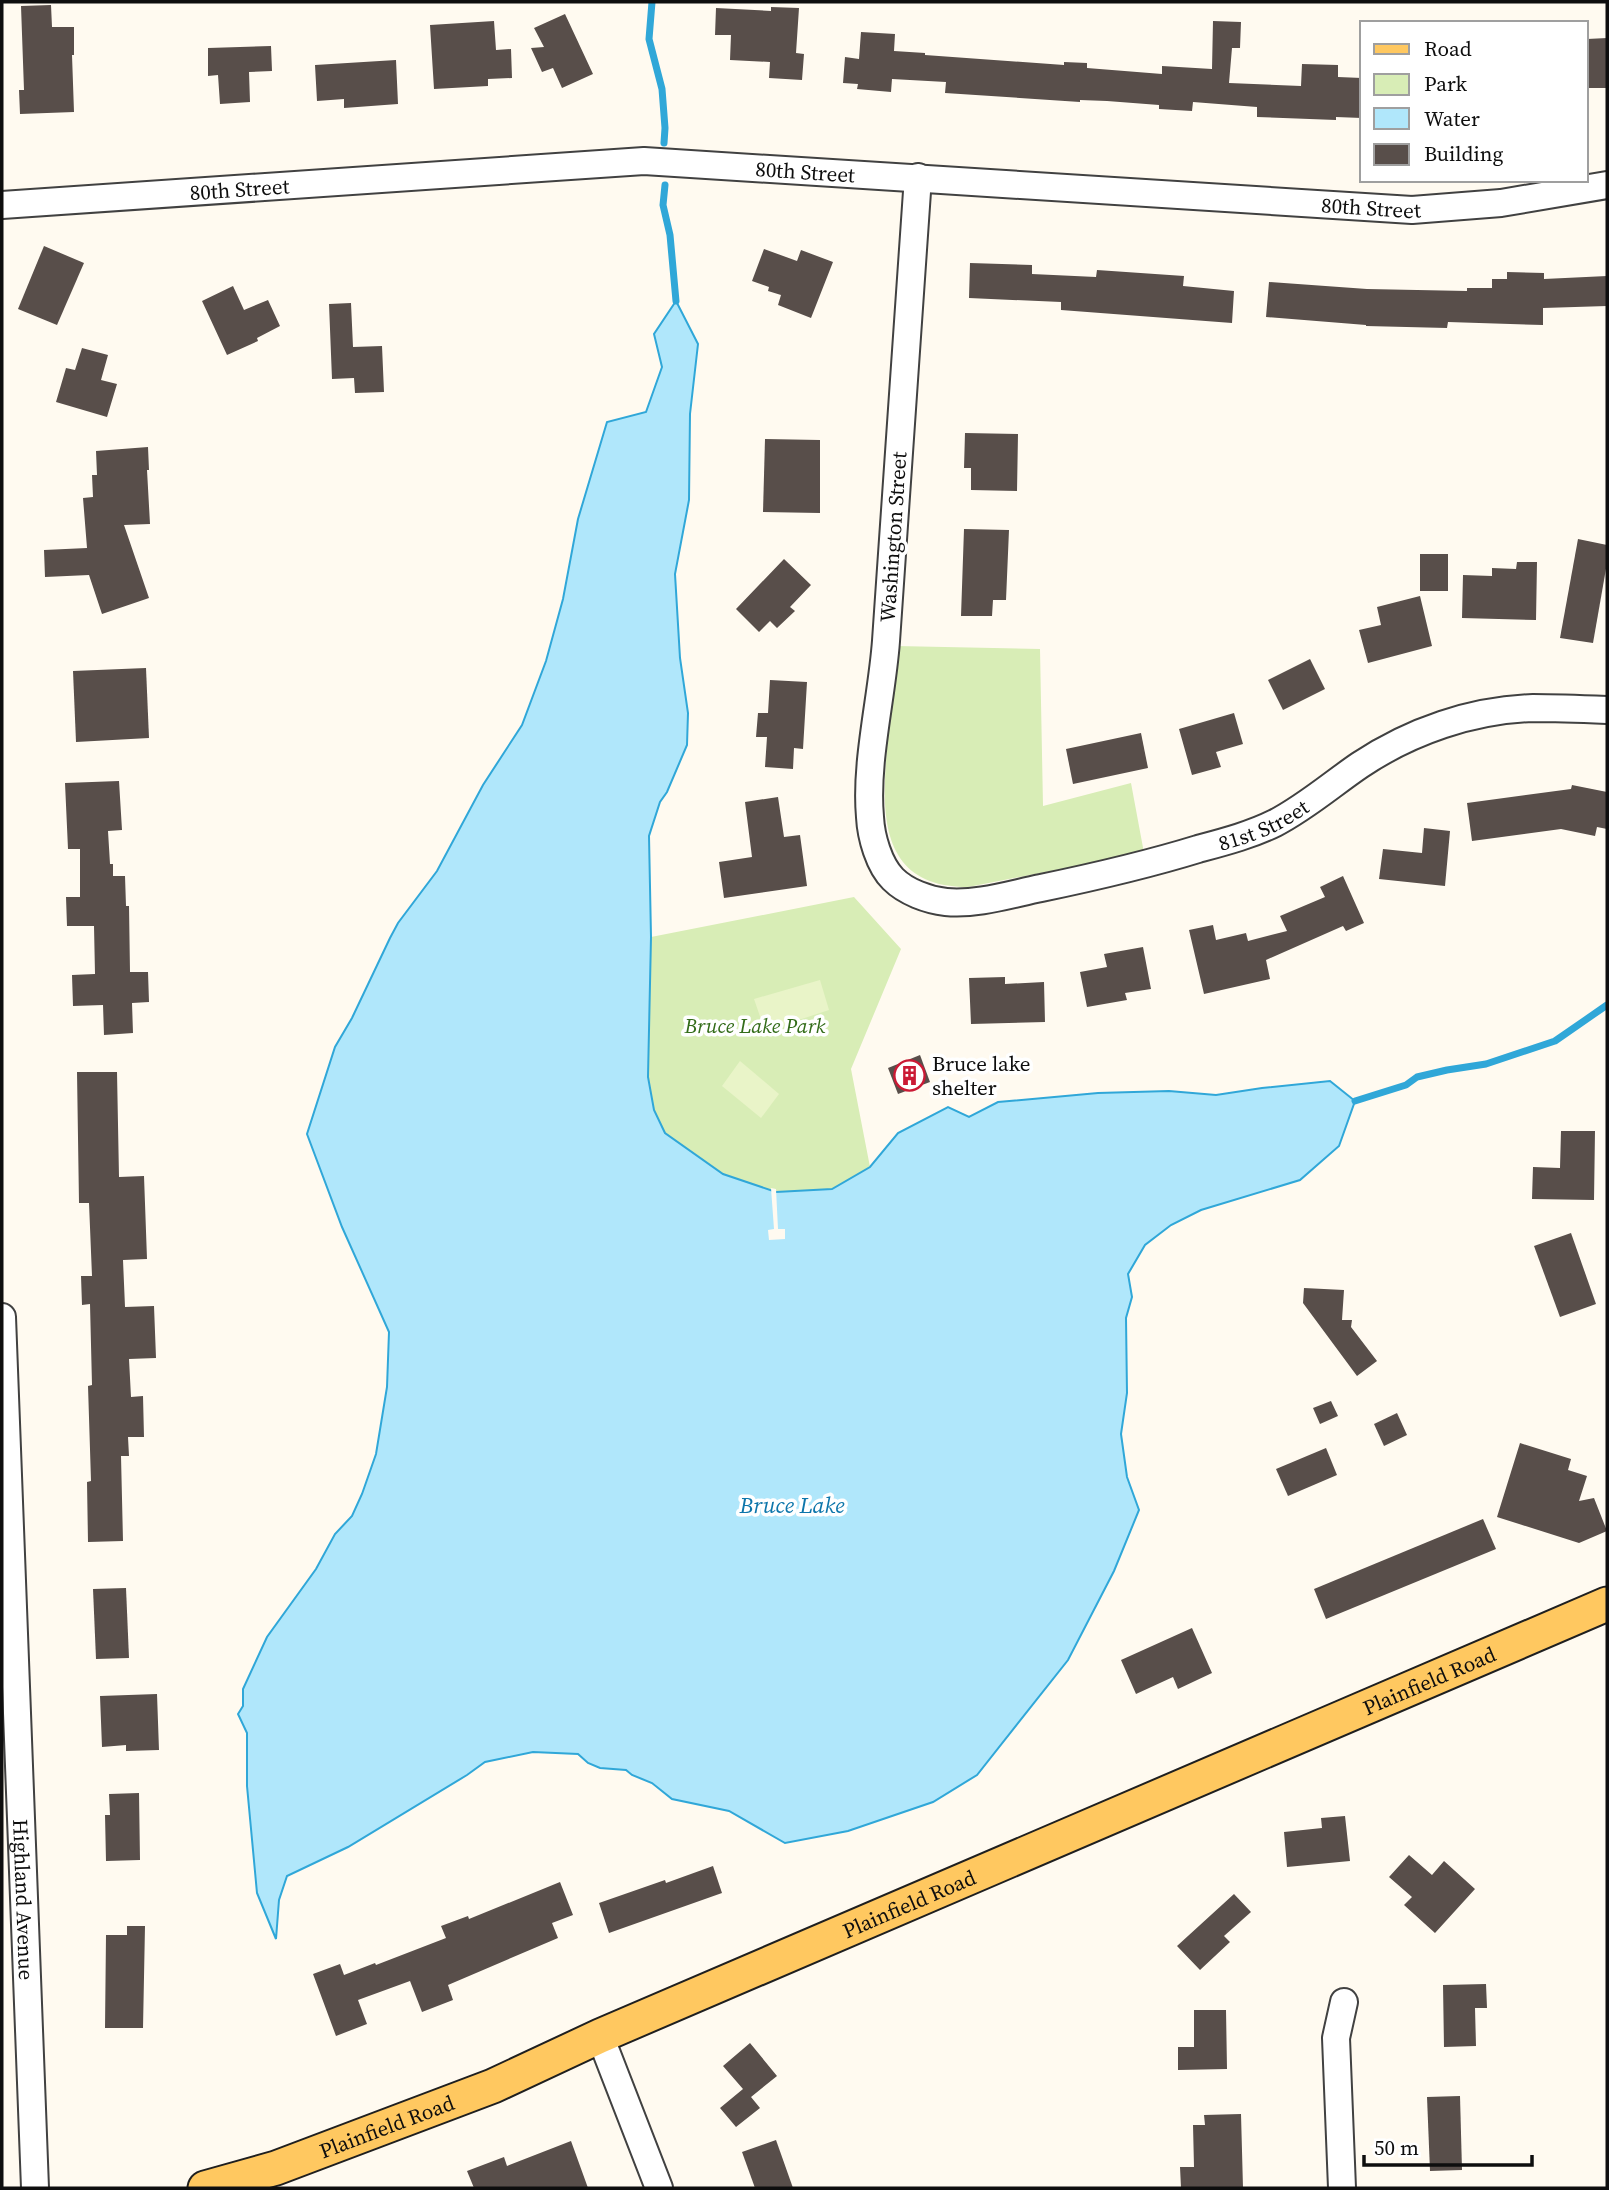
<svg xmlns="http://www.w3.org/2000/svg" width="1609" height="2190" font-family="'Source Serif 4',serif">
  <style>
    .green { fill: #d8edb6 }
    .pitch { fill: #e9f4c8 }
    .water { fill: #b0e7fb; stroke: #30a7d8; stroke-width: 2 }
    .pier { fill: #fffaf0 }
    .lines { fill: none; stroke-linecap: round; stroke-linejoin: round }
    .stream { stroke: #30a7d8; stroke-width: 7 }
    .building { fill: #584e4a }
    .minor-casing { stroke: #414141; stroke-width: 30 }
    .major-casing { stroke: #1f1f1f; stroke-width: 37 }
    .minor { stroke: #fff; stroke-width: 26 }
    .major { stroke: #ffc860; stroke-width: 33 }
    .labels { text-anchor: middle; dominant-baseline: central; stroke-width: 7; stroke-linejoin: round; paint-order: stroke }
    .street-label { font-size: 21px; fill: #0e0e0e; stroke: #fff }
    .park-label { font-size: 21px; font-style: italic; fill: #336c19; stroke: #fff }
    .poi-label { font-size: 21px; fill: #0e0e0e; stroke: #fff; text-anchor: start }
    .water-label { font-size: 23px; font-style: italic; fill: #0d76ab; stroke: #fff }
  </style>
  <rect width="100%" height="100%" fill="#fffaf0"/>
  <!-- green -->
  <g class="green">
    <path d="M896 646 1040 649 1043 806 1131 783 1144 853 968 887C874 887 882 805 888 737 891 707 893 676 896 646Z"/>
    <polygon points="854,897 901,949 851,1069 870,1167 832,1190 776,1192 723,1174 665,1133 654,1110 648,1077 651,937"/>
  </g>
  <!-- pitch -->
  <g class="pitch">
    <polygon points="820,980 829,1010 765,1031 754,999"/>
    <polygon points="740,1061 779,1094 761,1118 722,1086"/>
  </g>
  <!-- water -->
  <polygon class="water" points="676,301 698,344 690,414 689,500 675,574 680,658 688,713 687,745 667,792 660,802 649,836 651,937 648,1077 654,1110 665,1133 723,1174 776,1192 832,1189 870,1167 898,1133 948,1107 969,1117 998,1102 1098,1093 1169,1091 1216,1095 1262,1088 1330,1081 1355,1101 1339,1146 1300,1180 1201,1210 1171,1225 1145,1245 1128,1274 1132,1297 1126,1318 1127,1393 1121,1434 1127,1477 1139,1510 1114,1571 1068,1660 977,1775 933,1802 848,1831 785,1843 729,1811 672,1799 652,1783 632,1775 626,1770 600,1768 588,1763 578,1754 533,1752 485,1762 467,1775 348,1847 287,1876 279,1900 276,1939 257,1893 247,1786 247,1733 238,1714 243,1706 243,1689 267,1637 316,1569 335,1534 352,1516 362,1494 376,1454 387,1387 389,1332 342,1227 307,1134 335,1047 352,1018 390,938 398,923 437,871 483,785 522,725 546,661 563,599 578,519 607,422 646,412 662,367 654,334"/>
  <!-- pier -->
  <polygon class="pier" points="771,1188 776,1189 778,1229 785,1229 785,1239 769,1240 768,1230 774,1229"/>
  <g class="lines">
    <!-- stream -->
    <g class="stream">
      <polyline points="652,2 649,39 662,89 665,128 664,143"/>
      <polyline points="665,185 663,205 670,235 676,301"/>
      <polyline points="1355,1101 1406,1085 1417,1077 1447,1070 1486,1064 1555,1041 1607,1005"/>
    </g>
  </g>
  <!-- building -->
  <g class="building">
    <polygon points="51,5 52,27 74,27 74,55 72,55 74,112 20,114 19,90 24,90 21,6"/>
    <polygon points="771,7 799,8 796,53 804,54 802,80 769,78 770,62 730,60 731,35 715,35 716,8 771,11"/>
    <polygon points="565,14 593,74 562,88 553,68 542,72 531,48 544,47 534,28"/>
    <polygon points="494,21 496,50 511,49 512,78 488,79 488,86 434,89 430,25"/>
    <polygon points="1213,21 1241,22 1240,48 1232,48 1229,83 1301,86 1302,64 1338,65 1338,77 1362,78 1362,118 1336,117 1336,120 1257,117 1257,107 1193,102 1192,111 1159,109 1159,105 1107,101 1080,100 1080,102 945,93 946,82 892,79 891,92 857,89 858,84 843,83 845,57 859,59 861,32 895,34 894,51 925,53 925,55 1064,65 1064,62 1087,63 1087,68 1162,74 1162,66 1212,69"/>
    <polygon points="1607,38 1607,88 1586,88 1587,39"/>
    <polygon points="271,46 272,71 249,72 250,102 220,104 218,75 208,76 208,48"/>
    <polygon points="396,60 398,104 344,108 344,99 317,101 315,65"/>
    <polygon points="44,246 84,263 57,325 18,309"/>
    <polygon points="764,249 797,261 801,250 833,262 811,318 778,305 781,295 768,291 769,287 752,281"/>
    <polygon points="970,263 1032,265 1032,274 1096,277 1097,270 1184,276 1183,286 1234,291 1232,323 1061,310 1061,302 969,298"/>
    <polygon points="1507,272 1544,273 1544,279 1607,276 1607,306 1543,308 1543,325 1448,322 1447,328 1366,326 1366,325 1266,317 1269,282 1367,289 1467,291 1467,288 1492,288 1492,279 1507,279"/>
    <polygon points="233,286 244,310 268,300 280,326 257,338 258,341 227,355 202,301"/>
    <polygon points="351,303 353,347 382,346 384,392 355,393 354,378 332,379 329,304"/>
    <polygon points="82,348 108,355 101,380 117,384 107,417 56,402 66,368 75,370"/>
    <polygon points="965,433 1018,434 1017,491 971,490 971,468 964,468"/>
    <polygon points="765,439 820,440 820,513 763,512"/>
    <polygon points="148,447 149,470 147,470 150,524 124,525 149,598 102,614 89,575 45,577 44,550 87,548 83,498 93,497 92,475 97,475 96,451"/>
    <polygon points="964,529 1009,530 1006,600 993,600 992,616 961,616"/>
    <polygon points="1578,539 1607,545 1607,563 1593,643 1560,638"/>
    <rect x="1420" y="554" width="28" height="37"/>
    <polygon points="784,559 811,585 790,607 795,611 777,628 770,621 759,632 736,609"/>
    <polygon points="1517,562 1537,562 1536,620 1462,618 1463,575 1492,576 1492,568 1516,569"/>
    <polygon points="1420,596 1432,646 1368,663 1359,630 1381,625 1377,607"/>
    <polygon points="1310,659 1325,689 1283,710 1268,680"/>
    <polygon points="146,668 149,738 76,742 73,671"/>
    <polygon points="770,680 807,682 803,749 794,748 793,769 765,767 767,737 756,737 758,713 768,713"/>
    <polygon points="1234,713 1243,744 1216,752 1221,767 1192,775 1179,729"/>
    <polygon points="1141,733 1148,768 1073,784 1066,749"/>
    <polygon points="119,781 122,830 108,831 110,864 113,864 113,876 125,876 126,906 129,906 130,972 148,972 149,1002 132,1003 133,1033 104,1035 103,1005 73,1006 72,975 95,974 94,926 67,926 66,897 80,897 80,849 68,849 65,783"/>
    <polygon points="1572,785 1607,792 1607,829 1597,827 1595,836 1561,829 1472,841 1467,803 1571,789"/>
    <polygon points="778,797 784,837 800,835 807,886 724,898 719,862 752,857 745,802"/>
    <polygon points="1424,828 1450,831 1445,886 1379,879 1383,849 1422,853"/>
    <polygon points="1343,876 1364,923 1346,931 1343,926 1266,960 1270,979 1204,994 1189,930 1213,925 1216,940 1246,933 1248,941 1287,931 1280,916 1325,897 1320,887"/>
    <polygon points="1143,947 1151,989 1125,993 1127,1000 1087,1007 1080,972 1107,967 1104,954"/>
    <polygon points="1005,977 1005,984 1044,982 1045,1022 971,1024 969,978"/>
    <polygon points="920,1055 930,1082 898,1094 888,1068"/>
    <polygon points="77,1072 117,1072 119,1177 144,1176 147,1259 123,1260 125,1307 154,1306 156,1358 129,1359 131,1397 143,1396 144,1437 128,1437 129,1456 121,1456 123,1541 88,1542 87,1482 91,1481 88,1386 92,1385 90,1304 82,1305 81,1276 92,1276 89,1203 79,1203"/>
    <polygon points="1561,1131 1595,1131 1594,1200 1532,1199 1533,1167 1560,1168"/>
    <polygon points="1571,1233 1596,1304 1560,1317 1534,1246"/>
    <polygon points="1304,1288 1344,1290 1342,1320 1352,1320 1351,1327 1377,1361 1357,1376 1303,1303"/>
    <polygon points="1331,1401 1338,1416 1320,1424 1313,1408"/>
    <polygon points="1397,1413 1407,1435 1384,1446 1374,1424"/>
    <polygon points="1520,1443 1571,1459 1568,1470 1587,1476 1579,1501 1594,1498 1607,1531 1579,1543 1497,1517"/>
    <polygon points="1326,1448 1337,1475 1288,1496 1276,1469"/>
    <polygon points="1483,1519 1496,1549 1326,1619 1314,1589"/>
    <polygon points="126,1588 129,1658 96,1659 93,1589"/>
    <polygon points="1192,1628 1212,1673 1178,1689 1173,1677 1136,1694 1121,1660"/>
    <polygon points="157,1694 159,1750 126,1751 126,1745 102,1747 100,1696"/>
    <polygon points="139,1793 140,1860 106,1861 105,1815 110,1815 109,1794"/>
    <polygon points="1345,1816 1350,1861 1287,1867 1284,1832 1322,1828 1321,1818"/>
    <polygon points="1409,1855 1432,1875 1444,1861 1475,1889 1435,1933 1404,1905 1412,1897 1389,1877"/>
    <polygon points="713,1866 722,1893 609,1933 599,1903 665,1880 666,1883"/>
    <polygon points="560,1882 573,1915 552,1923 558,1938 448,1985 453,2000 422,2012 410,1981 358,2000 367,2024 336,2036 313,1974 340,1964 344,1975 375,1963 376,1965 446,1938 441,1926 468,1916 469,1919"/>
    <polygon points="1234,1894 1251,1912 1224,1936 1230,1942 1200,1970 1177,1946"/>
    <polygon points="127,1926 145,1926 143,2028 105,2028 106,1935 127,1935"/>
    <polygon points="1486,1984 1487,2008 1475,2008 1476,2046 1444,2047 1443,1985"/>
    <polygon points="1194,2010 1226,2010 1227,2069 1178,2070 1178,2047 1194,2047"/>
    <polygon points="750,2043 777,2076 751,2097 760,2108 736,2127 720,2108 743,2089 723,2066"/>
    <polygon points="1460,2096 1462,2170 1430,2171 1427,2097"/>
    <polygon points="1241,2114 1243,2188 1181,2188 1180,2167 1194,2167 1193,2125 1205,2125 1204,2115"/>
    <polygon points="776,2140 793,2188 755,2188 742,2152"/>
    <polygon points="571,2141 588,2188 474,2188 467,2171 504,2157 507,2166"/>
  </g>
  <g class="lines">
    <defs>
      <g id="minor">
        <path id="s1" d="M918 177C907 332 897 487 886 641 882 697 865 762 870 817 871 837 879 865 893 879 906 892 928 900 946 902 977 905 1011 894 1041 888 1094 877 1146 865 1198 849 1224 842 1251 835 1275 823 1306 807 1332 784 1360 765 1411 731 1472 710 1533 708 1558 708 1583 709 1607 710"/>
        <path id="s2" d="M2 205 644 161 1412 210 1501 203 1607 185"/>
        <path id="s3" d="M2 1317 35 2188"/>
        <polyline points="600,2036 659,2188"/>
        <polyline points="1342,2188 1336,2038 1344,2002"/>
      </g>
      <g id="major">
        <path id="s4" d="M205 2188 276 2168 493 2086 600 2036 1607 1604"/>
      </g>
    </defs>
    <!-- minor casing -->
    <use href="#minor" class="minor-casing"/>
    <!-- major casing -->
    <use href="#major" class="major-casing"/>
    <!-- minor -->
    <use href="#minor" class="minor"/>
    <!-- major -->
    <use href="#major" class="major"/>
  </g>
  <!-- icons -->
  <defs>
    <symbol id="building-ring" viewBox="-11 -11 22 22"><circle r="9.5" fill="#fff" stroke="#cb1a35" stroke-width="1.5"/><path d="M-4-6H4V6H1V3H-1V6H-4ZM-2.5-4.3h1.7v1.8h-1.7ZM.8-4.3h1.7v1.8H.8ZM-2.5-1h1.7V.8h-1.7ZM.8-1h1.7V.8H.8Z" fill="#cb1a35"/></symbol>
  </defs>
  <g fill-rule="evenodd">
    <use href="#building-ring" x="892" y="1058" width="35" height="35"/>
  </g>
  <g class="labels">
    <!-- street labels -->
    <g class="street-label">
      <text stroke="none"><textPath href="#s2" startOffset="805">80th Street</textPath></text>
      <text stroke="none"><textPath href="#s2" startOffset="238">80th Street</textPath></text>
      <text stroke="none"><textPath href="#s2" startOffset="1372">80th Street</textPath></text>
      <text transform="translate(893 537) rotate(-86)">Washington Street</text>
      <text stroke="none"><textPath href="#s1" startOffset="1096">81st Street</textPath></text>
      <text stroke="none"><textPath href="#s4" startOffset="1326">Plainfield Road</textPath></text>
      <text stroke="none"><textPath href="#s3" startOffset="583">Highland Avenue</textPath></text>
      <text stroke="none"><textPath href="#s4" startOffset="760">Plainfield Road</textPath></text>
      <text stroke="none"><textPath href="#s4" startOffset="192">Plainfield Road</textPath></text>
    </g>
    <!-- park labels -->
    <g class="park-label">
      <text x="755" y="1025">Bruce Lake Park</text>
    </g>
    <!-- poi labels -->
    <g class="poi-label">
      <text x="932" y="1063">Bruce lake<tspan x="932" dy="24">shelter</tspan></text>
    </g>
    <!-- water labels -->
    <g class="water-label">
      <text x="792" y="1505">Bruce Lake</text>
    </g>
  </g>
  <!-- border -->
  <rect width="1609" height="2190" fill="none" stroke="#0e0e0e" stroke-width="7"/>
  <!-- legend -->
  <rect x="1360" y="21" width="228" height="161" fill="#ffffff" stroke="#9f9f9f" stroke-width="2"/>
  <rect x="1374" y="44" width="35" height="10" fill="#ffc860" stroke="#9f9f9f" stroke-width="2"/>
  <text x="1424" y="56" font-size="21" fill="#0e0e0e">Road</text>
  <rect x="1374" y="74" width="35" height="21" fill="#d8edb6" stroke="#9f9f9f" stroke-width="2"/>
  <text x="1424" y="91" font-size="21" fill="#0e0e0e">Park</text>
  <rect x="1374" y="108" width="35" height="21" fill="#b0e7fb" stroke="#9f9f9f" stroke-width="2"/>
  <text x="1424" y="126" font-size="21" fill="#0e0e0e">Water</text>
  <rect x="1374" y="144" width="35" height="21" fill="#584e4a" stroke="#9f9f9f" stroke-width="2"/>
  <text x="1424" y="161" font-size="21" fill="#0e0e0e">Building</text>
  <!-- scale -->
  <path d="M1364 2155v10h168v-10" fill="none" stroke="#0e0e0e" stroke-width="3.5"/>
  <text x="1374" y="2155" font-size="21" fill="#0e0e0e" stroke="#ffffff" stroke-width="5" paint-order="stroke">50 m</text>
</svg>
